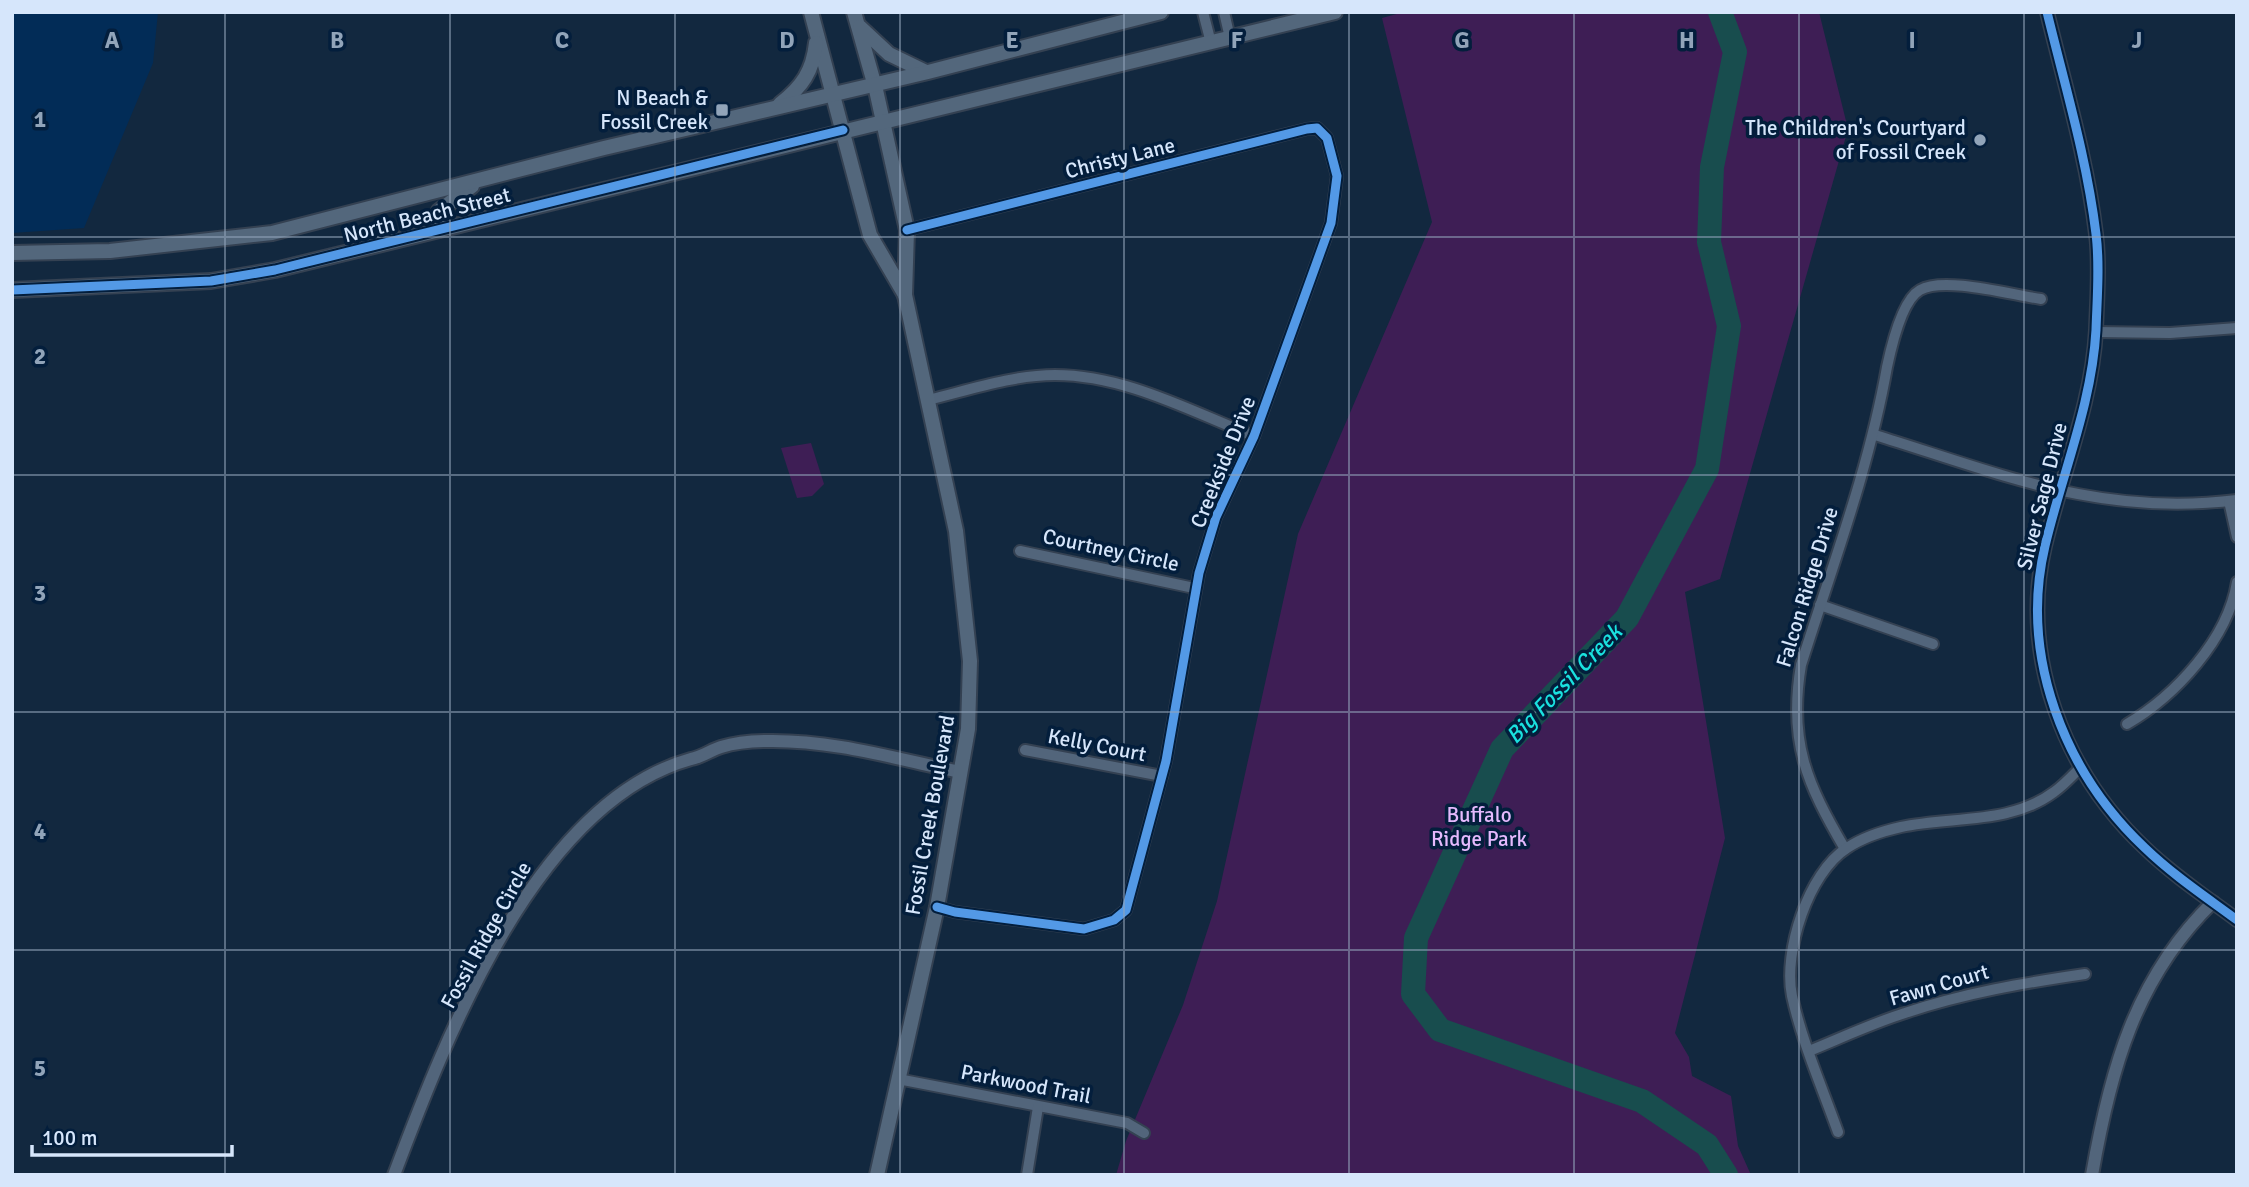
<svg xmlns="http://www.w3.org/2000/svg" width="2249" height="1187" font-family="Signika,sans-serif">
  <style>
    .built { fill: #022c57 }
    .green { fill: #3e1e55 }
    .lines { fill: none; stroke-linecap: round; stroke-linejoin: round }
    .river { stroke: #184d4e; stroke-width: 24 }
    .minor-casing { stroke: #344152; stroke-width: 14 }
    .tertiary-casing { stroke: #344152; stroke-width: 16 }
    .secondary-casing { stroke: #344152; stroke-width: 18 }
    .minor { stroke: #52657b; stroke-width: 10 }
    .tertiary { stroke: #52657b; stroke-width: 12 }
    .secondary { stroke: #53677c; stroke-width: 14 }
    .cycleway-casing { stroke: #031e3c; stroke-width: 13 }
    .cycleway { stroke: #5399e6; stroke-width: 9 }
    .grid { fill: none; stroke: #91a4b9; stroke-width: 2; stroke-opacity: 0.55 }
    .poi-dot { fill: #91a4b9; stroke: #031e3c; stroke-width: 2.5 }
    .labels { text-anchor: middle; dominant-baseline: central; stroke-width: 7; stroke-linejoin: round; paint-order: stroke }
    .poi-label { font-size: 21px; fill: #d6e6fb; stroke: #031e3c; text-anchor: end }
    .street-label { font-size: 21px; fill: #d6e6fb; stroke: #031e3c }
    .park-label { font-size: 21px; fill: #e5b9fd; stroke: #031e3c }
    .water-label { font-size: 23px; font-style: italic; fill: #1ae1df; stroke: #031e3c }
    .grid-label { font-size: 23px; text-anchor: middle; font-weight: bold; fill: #91a4b9; stroke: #031e3c; stroke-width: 7; stroke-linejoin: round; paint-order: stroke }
  </style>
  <rect width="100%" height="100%" fill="#12283f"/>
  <!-- built -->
  <polygon class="built" points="12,12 158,12 153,63 84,228 12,233"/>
  <!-- green -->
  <g class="green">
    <polygon points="1404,12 1819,12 1848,129 1720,579 1685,592 1725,838 1675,1033 1689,1057 1692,1076 1731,1096 1738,1146 1751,1175 1116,1175 1126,1141 1183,1005 1217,901 1298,534 1432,222 1382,18"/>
    <polygon points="811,443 824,484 812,496 797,498 781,448"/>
  </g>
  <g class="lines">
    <!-- river -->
    <polyline class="river" points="1720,12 1735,52 1712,167 1709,242 1729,326 1707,469 1627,618 1502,749 1416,938 1413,994 1440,1030 1642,1101 1707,1145 1726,1175"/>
    <defs>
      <g id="minor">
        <polyline points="1203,12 1211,43"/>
        <polyline points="1224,12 1230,38"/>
        <polyline points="907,230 1307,129 1317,128 1327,138 1337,176 1331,223 1254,436 1216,517 1199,573 1166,761 1126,910 1114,920 1084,929 955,912 937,907"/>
        <polyline points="2096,332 2170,333 2237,328"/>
        <path d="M928 400C969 390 1013 375 1055 375 1125 375 1190 411 1254 436"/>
        <path d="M1875 435C2001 474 2101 517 2237 500"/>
        <polyline points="2229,501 2237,537"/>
        <polyline points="1020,551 1194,588"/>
        <polyline points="1820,605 1933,644"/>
        <path d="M2127 724C2175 696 2228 639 2237 582"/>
        <polyline points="1025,750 1162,776"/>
        <path d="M1845 849C1807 784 1788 742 1801 665 1832 567 1869 469 1887 367 1891 348 1902 300 1920 290 1944 276 2012 295 2041 299"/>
        <path d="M1809 1051C1841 1038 1873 1023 1905 1013 1964 993 2024 983 2085 974"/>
        <polyline points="898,1079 1127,1123 1144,1133"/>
        <path d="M1838 1132C1822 1087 1802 1042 1792 996 1783 952 1808 873 1847 848 1862 838 1883 831 1901 827 1952 816 2010 825 2054 792 2064 785 2073 775 2081 767"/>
        <polyline points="1027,1175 1038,1107"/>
      </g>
      <g id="tertiary">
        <path d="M2047 12C2065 86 2087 159 2096 234 2100 265 2097 299 2096 330 2092 404 2062 474 2045 546 2019 656 2064 772 2145 848 2173 875 2206 897 2237 920"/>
        <path d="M394 1175C446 1037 536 802 691 759 702 757 711 750 721 747 734 743 753 741 768 741 834 740 896 759 960 772"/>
        <path d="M2092 1175C2110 1071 2135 978 2213 902"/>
      </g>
      <g id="secondary">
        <polyline points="811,12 870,235 905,295"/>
        <polyline points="854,12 876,90 907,230 905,295 956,531 970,661 968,729 937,907 877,1175"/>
        <polyline points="860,27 889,54 926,72"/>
        <path d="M780 104C802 87 813 71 816 43"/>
        <polyline points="438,230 439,211 472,186"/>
        <polyline points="12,253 110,251 272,233 604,148 928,72 1161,12"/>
        <polyline points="12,290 211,281 275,270 1335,12"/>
      </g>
    </defs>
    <!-- minor casing -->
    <use href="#minor" class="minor-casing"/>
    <!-- tertiary casing -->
    <use href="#tertiary" class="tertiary-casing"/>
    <!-- secondary casing -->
    <use href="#secondary" class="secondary-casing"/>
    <!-- minor -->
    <use href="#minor" class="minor"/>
    <!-- tertiary -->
    <use href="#tertiary" class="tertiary"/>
    <!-- secondary -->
    <use href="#secondary" class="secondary"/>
    <defs>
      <g id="cycleway">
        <path d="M2047 12C2065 86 2087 159 2096 234 2100 265 2097 299 2096 330 2092 404 2062 474 2045 546 2019 656 2064 772 2145 848 2173 875 2206 897 2237 920"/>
        <polyline points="907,230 1307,129 1317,128 1327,138 1337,176 1331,223 1254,436 1216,517 1199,573 1166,761 1126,910 1114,920 1084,929 955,912 937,907"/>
        <polyline points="12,290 211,281 275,270 843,130"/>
      </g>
    </defs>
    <!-- cycleway casing -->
    <use href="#cycleway" class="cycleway-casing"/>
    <!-- cycleway -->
    <use href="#cycleway" class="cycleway"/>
  </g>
  <!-- grid -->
  <path class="grid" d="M225 12V1175M450 12V1175M675 12V1175M900 12V1175M1124 12V1175M1349 12V1175M1574 12V1175M1799 12V1175M2024 12V1175M12 237H2237M12 475H2237M12 712H2237M12 950H2237"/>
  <!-- markers -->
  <g class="poi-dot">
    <rect x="715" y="103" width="14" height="14" rx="3.5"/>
    <circle cx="1980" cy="140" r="7"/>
  </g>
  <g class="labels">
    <!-- poi labels -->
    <g class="poi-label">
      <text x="708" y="98">N Beach &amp;<tspan x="708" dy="24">Fossil Creek</tspan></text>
      <text x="1966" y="128">The Children's Courtyard<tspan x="1966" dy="24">of Fossil Creek</tspan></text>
    </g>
    <!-- street labels -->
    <g class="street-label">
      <text transform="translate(1120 158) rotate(-14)">Christy Lane</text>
      <text transform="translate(427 215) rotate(-14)">North Beach Street</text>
      <text transform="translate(1223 462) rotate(-68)">Creekside Drive</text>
      <text transform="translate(2042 496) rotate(-76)">Silver Sage Drive</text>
      <text transform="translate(1111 550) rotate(12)">Courtney Circle</text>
      <text transform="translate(1807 587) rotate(-73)">Falcon Ridge Drive</text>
      <text transform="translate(1097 745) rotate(11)">Kelly Court</text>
      <text transform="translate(930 815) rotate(-80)">Fossil Creek Boulevard</text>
      <text transform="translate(486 935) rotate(-61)">Fossil Ridge Circle</text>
      <text transform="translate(1939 985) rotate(-16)">Fawn Court</text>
      <text transform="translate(1026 1084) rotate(11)">Parkwood Trail</text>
    </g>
    <!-- park labels -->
    <g class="park-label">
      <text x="1479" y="815">Buffalo<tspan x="1479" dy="24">Ridge Park</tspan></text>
    </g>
    <!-- water labels -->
    <g class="water-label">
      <text transform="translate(1564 684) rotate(-46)">Big Fossil Creek</text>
    </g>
  </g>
  <g class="grid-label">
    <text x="112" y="48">A</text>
    <text x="337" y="48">B</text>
    <text x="562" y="48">C</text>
    <text x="787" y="48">D</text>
    <text x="1012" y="48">E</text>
    <text x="1237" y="48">F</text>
    <text x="1462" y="48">G</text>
    <text x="1687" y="48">H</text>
    <text x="1912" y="48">I</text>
    <text x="2137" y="48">J</text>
    <text x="40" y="127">1</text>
    <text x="40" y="364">2</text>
    <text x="40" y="601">3</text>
    <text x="40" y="839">4</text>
    <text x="40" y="1076">5</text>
  </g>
  <!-- border -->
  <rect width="2249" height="1187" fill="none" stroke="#d6e6fb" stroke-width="28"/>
  <!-- scale -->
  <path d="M32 1145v10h200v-10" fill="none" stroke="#d6e6fb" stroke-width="3.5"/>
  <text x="42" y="1145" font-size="21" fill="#d6e6fb" stroke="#031e3c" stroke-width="5" paint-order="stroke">100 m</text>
</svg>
